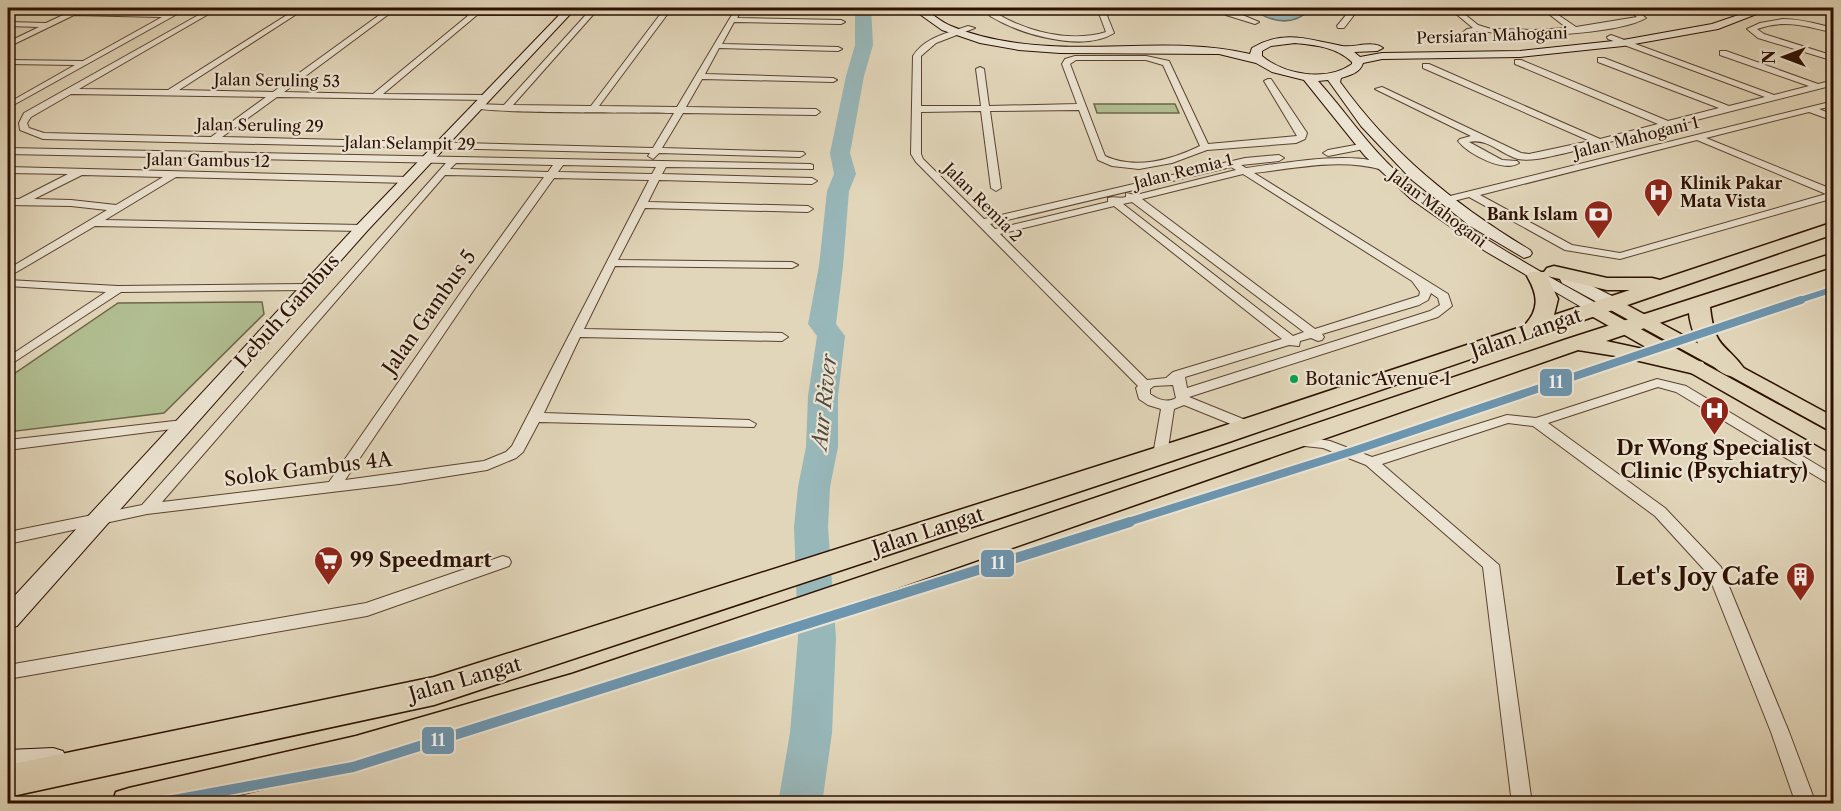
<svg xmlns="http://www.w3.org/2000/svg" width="1841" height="811" font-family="'Libre Caslon Text',serif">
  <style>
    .green { fill: #b1be91; stroke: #6e6749; stroke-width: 1.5 }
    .water { fill: #98b7b9; stroke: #6d746f; stroke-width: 1.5 }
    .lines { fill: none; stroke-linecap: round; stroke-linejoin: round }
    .river { fill: #98b7b9; fill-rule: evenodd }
    .street-casing { stroke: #5a422f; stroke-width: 2 }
    .secondary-casing { stroke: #2c1001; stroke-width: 2 }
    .primary-casing { stroke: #2c1001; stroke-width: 3 }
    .highway-casing { stroke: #2c1001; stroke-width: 3 }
    .street { fill: #ece4d2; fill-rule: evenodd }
    .secondary { fill: #ece4d2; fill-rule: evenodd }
    .primary { fill: #e2d6ba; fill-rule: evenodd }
    .highway { fill: #e2d6ba; fill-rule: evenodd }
    .rail-1-far2-casing { stroke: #ece4d2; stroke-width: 10 }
    .rail-1-far1-casing { stroke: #ece4d2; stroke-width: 12 }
    .rail-1-casing { stroke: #ece4d2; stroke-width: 14 }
    .rail-1-far2 { stroke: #6c95af; stroke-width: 6 }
    .rail-1-far1 { stroke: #6c95af; stroke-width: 8 }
    .rail-1 { stroke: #6c95af; stroke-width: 10 }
    .bus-dot { fill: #00a651; stroke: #ece4d2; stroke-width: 2 }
    .labels { text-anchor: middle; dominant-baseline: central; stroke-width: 4.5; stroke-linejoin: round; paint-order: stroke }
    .far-street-label { font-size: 16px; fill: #2c1001; stroke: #ece4d2 }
    .far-poi-label { font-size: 16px; font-weight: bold; fill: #2c1001; stroke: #ece4d2; text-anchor: start }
    .bus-label { font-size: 18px; fill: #2c1001; stroke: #ece4d2; text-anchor: start }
    .street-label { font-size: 20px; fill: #2c1001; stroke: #ece4d2 }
    .poi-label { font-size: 20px; font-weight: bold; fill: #2c1001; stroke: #ece4d2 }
    .water-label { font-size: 21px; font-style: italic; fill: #524a41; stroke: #ece4d2 }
    .near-poi-label { font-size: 24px; font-weight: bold; fill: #2c1001; stroke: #ece4d2; text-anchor: end }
    .line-badge { stroke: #ece4d2; stroke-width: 2 }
    .badge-label { font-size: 16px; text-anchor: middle; font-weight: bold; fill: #fff }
  </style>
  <rect width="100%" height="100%" fill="#e2d6ba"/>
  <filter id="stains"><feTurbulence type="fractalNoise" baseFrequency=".00333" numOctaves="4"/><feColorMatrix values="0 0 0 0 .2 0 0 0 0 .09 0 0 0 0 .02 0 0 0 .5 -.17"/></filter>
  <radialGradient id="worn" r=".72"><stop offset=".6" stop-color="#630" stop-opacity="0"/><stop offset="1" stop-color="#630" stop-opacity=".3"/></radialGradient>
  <!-- green -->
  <g class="green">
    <polygon points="1094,104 1175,104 1179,113 1097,113"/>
    <polygon points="262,302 264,314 164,413 8,432 8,378 118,303"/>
  </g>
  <!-- water -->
  <path class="water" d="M1250 8H1309L1310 10C1291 28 1269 21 1250 8Z"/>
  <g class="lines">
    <!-- river -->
    <polygon class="river" points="855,8 871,8 873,45 864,76 850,153 856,174 849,191 843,266 836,324 845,336 838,396 838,447 830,487 828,527 836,638 832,733 822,804 778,804 790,733 798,638 794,527 798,487 806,447 808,396 817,336 808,324 819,266 827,191 834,174 830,153 846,76 855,45"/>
    <defs>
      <g id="street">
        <polygon points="78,8 84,8 82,11 170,13 180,8 188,8 8,108 8,103 75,65 8,64 8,60 83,61 162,17 74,15 8,47 8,42 39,27 8,26 8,22 46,23"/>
        <path d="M211 8H219L79 89 168 90 298 8H306L179 90 273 92 389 8H396L395 10 566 11 570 13 569 15H477L383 94 485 95 489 98 488 100 277 97 222 137 653 148 674 113C648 112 482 114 472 107L476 104 504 105 592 8H599L513 105 591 106 665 8H672L599 106 677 107 736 8H743L737 18 841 20 845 22 841 24 734 22 722 44 838 47 842 49 838 51 719 48 705 74 833 78 837 80 833 82 702 79 686 107 816 109 820 112 816 115 683 113 662 148 803 152 805 154 800 157 659 153 653 159 648 156 650 153 43 139 20 130 19 123 24 113ZM389 14 469 15 373 94 284 92ZM71 94 266 97 211 137 44 133 29 128 27 123 31 117Z"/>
        <path d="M988 8H995L996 13C1027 32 1071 43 1106 32L1097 8H1104L1114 33C1083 53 1019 34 990 16Z"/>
        <polygon points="1218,8 1226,8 1259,22 1255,24 1226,15"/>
        <polygon points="1346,8 1352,8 1354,15 1344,28 1338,28 1337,26 1346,15"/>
        <path d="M1449 8H1457L1478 25 1491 29 1534 30 1567 28 1541 8H1548L1576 27 1637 17 1626 8H1633L1646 18C1621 33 1538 37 1508 35 1499 35 1489 31 1480 31 1472 31 1467 38 1460 41L1456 39 1457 37 1467 29 1473 28Z"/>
        <path d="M1783 19C1801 19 1817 24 1834 28V33C1806 26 1784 19 1757 29L1764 34 1834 56V61L1758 38 1747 29 1760 23Z"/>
        <path d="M968 26 975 28 936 43 921 56V106H981L976 69 980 67 984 69 989 106 1077 104 1062 64 1065 59 1075 56H1146L1169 61 1208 144 1297 136 1264 81 1268 79H1271L1307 133 1305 139 1296 143 1207 150 1172 163 1139 169 1112 166 1098 160 1079 110 990 111 1001 188 996 191 991 188 981 111 921 112V154L923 159 984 219 1245 158 1279 155 1284 158 1279 161 1241 165 1246 168C1278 164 1363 148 1388 167L1383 170C1341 158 1297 168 1254 173L1448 294 1452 306 1438 317 1189 397 1253 423 1255 426 1253 429H1243L1184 405 1174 409 1167 455 1165 458H1155L1153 455 1161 409 1148 405 1139 399 1136 388 1138 386 916 162 911 154 913 56C925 37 948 33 968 26ZM1076 60H1146L1163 65 1200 146C1172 160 1135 170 1105 156L1070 64ZM1231 167 1236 170 1136 195 1126 193V197C1119 199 1115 196 1108 198V202L995 229 990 224ZM1243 174 1412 281 1420 292 1419 296 1315 329 1142 199ZM1132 202 1304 332 1293 336 1123 204ZM1114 206 1282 339 1173 372 1166 378 1147 380 1000 234ZM1431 293 1438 298 1440 305 1430 311 1187 388 1185 377 1289 345 1299 346 1300 341 1311 338 1318 341 1322 340 1324 337 1322 334 1419 305 1428 300ZM1173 385 1176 398C1167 403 1159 400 1150 394V389L1154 386Z"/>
        <path d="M1611 35 1774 95 1809 86 1720 55V51H1726L1818 84 1834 80V85L1566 153C1551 156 1533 162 1518 159 1500 154 1488 138 1469 142L1502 160 1517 161 1519 163C1504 173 1468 154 1458 141L1460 139 1471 136 1375 89 1382 87 1521 153 1529 154 1590 141 1423 68V64H1429L1600 139 1658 124 1515 64V60H1521L1668 121 1719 108 1598 62V58H1604L1729 106 1765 97 1608 39 1607 37Z"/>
        <path d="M1834 101V106L1819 109 1834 115V121L1809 112 1706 138 1834 190V198L1620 259 1565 250 1469 197 1446 203 1441 200 1442 198ZM1697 140 1826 194 1620 253 1572 245 1480 195Z"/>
        <polygon points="1366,143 1369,144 1369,148 1328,156 1323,153 1328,150"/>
        <path d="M8 148 810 164 813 165V169L666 167 662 174 812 178 817 181 812 184 659 180 648 202 808 206 813 209 808 212 645 208 618 260 792 262 798 265 792 268 615 266 584 329 782 333 788 337 782 341 580 337 544 413 749 420 756 424 754 427 539 422 523 452 516 458 487 470 399 484 147 514 8 544V532L142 505 446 163 8 154ZM456 163 553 165 548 172 450 169ZM563 165 656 167 652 174 558 172ZM445 175 544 177 464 288 329 482 162 502ZM554 178 649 180 512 446 506 452 484 461 345 480 473 291Z"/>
        <path d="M8 167 408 177 413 180 408 183 176 177 105 220 362 225 367 228 362 231 95 226 8 277V269L107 210 71 206 8 205V199H19L68 174 8 173ZM82 175 163 177 116 205 71 200 34 199Z"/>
        <polygon points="8,280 118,286 308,284 314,287 308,290 121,292 8,366 8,357 106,292 8,286"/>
        <polygon points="1657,379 1686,386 1834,475 1834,487 1676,392 1658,387 1548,423 1665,508 1721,567 1789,732 1816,804 1796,804 1771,732 1708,574 1655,516 1533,426 1508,423 1382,464 1499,565 1532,804 1512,804 1483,567 1366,465 1323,448 1295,445 1288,440 1295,435 1330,441 1372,457 1507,415 1536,418"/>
        <polygon points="183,420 190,424 188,427 8,450 8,440"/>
        <polygon points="503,556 509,558 511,562 509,566 367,616 8,679 8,665 366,603"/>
      </g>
      <g id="secondary">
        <polygon points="566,8 576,8 367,231 17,626 8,629 8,603 357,225"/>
        <path d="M911 8C927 6 936 20 951 26 972 35 995 40 1017 43 1095 54 1174 36 1250 54L1252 48C1284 29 1309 40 1342 46 1354 48 1373 40 1383 48L1377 51 1354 52 1360 57 1382 53 1520 51 1623 40 1712 24 1759 8H1772L1718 29 1623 46 1520 57 1382 59 1363 63C1360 73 1350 75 1341 78L1340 82C1391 153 1455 205 1530 250L1532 253 1530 256 1524 258 1470 226 1412 180 1361 126 1328 80 1318 81C1345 111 1368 146 1399 174 1459 228 1531 266 1601 306L1604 310 1601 314 1595 315 1485 251 1411 199 1365 156 1304 80 1272 72 1256 63 1219 54 1060 53 1019 50 980 43 942 30ZM1295 43C1316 45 1336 47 1352 62V64C1327 82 1284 75 1262 56V51L1271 46Z"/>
        <polygon points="1568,274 1620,300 1623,304 1620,308 1608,308 1562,283 1560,279 1562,275"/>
        <polygon points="53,748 63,751 67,760 63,769 53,772 8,774 8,750"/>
      </g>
      <g id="primary">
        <polygon points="1614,298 1834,417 1834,433 1607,308 1605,304 1607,300"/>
        <polygon points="1595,304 1834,435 1834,452 1826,450 1588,314 1586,310 1588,306"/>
      </g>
      <g id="highway">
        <path d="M1834 222V234L1229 442 434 705 8 797V765L434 677 1211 430 1524 326C1540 309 1538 295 1527 276L1530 272H1544L1547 268 1554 266 1607 278H1652L1660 280ZM1547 276 1607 290H1630L1554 315 1558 299Z"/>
        <path d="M1834 253V266L1710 307C1715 351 1725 341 1746 371L1742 376C1713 383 1691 337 1689 313L1606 341 1703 362 1706 367 1703 372 1695 374 1622 357 1578 350 572 702 356 766 200 804H112L116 792 129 788 356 736 572 674 1567 339Z"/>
      </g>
    </defs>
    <!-- street casing -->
    <use href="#street" class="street-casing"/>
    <!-- secondary casing -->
    <use href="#secondary" class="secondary-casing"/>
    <!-- primary casing -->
    <use href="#primary" class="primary-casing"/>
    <!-- highway casing -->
    <use href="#highway" class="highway-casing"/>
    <!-- street -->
    <use href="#street" class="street"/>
    <!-- secondary -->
    <use href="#secondary" class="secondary"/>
    <!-- primary -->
    <use href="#primary" class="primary"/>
    <!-- highway -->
    <use href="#highway" class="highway"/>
    <defs>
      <polyline id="rail-1-far2" points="1797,301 1834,289"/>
      <polyline id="rail-1-far1" points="1125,523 1353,451 1801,300"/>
      <polyline id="rail-1" points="152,804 353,767 1130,522"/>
    </defs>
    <!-- rail-1-far2 casing -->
    <use href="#rail-1-far2" class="rail-1-far2-casing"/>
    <!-- rail-1-far1 casing -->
    <use href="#rail-1-far1" class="rail-1-far1-casing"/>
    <!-- rail-1 casing -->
    <use href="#rail-1" class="rail-1-casing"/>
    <!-- rail-1-far2 -->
    <use href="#rail-1-far2" class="rail-1-far2"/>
    <!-- rail-1-far1 -->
    <use href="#rail-1-far1" class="rail-1-far1"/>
    <!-- rail-1 -->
    <use href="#rail-1" class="rail-1"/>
  </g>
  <!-- icons -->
  <defs>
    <symbol id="hospital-pin" viewBox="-11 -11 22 30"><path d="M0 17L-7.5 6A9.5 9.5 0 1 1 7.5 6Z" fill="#8f2418" stroke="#ece4d2"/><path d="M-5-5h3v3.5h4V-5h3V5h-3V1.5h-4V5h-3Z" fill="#fff"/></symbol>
    <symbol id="bank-pin" viewBox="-11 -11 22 30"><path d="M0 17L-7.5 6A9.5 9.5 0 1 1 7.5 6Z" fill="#8f2418" stroke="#ece4d2"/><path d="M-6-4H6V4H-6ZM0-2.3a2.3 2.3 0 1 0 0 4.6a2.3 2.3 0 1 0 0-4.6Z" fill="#fff"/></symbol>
    <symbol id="supermarket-pin" viewBox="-11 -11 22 30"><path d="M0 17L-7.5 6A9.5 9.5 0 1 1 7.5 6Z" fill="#8f2418" stroke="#ece4d2"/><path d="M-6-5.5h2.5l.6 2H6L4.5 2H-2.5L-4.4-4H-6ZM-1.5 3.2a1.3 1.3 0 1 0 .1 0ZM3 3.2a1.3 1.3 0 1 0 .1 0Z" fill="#fff"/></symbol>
    <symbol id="building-pin" viewBox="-11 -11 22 30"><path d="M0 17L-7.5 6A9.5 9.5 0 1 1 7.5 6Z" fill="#8f2418" stroke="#ece4d2"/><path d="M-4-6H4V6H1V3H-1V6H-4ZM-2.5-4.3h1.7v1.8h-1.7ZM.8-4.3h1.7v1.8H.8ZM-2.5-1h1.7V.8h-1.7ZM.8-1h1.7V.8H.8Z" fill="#fff"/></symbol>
  </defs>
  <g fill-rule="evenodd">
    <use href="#hospital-pin" x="1642" y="176" width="33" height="45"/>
    <use href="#bank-pin" x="1582" y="198" width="33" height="45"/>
    <use href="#hospital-pin" x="1698" y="394" width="33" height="45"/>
    <use href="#supermarket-pin" x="312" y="544" width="33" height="45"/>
    <use href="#building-pin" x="1784" y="560" width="33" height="45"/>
  </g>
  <!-- markers -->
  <circle class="bus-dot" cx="1294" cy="379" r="5"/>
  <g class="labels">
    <!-- far-street labels -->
    <g class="far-street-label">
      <text transform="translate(1492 35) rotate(-2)">Persiaran Mahogani</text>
      <text transform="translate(277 80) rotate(1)">Jalan Seruling 53</text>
      <text transform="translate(260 125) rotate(1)">Jalan Seruling 29</text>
      <text transform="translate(1636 137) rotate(-14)">Jalan Mahogani 1</text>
      <text transform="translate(410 143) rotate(1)">Jalan Selampit 29</text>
      <text transform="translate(208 160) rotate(1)">Jalan Gambus 12</text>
      <text transform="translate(1183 171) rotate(-14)">Jalan Remia 1</text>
      <text transform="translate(983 202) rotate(45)">Jalan Remia 2</text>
      <text transform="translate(1438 208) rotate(37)">Jalan Mahogani</text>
    </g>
    <!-- far-poi labels -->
    <g class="far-poi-label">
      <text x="1680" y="183">Klinik Pakar<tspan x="1680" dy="18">Mata Vista</tspan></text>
      <text x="1578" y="214" text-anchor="end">Bank Islam</text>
    </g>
    <!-- bus labels -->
    <g class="bus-label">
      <text x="1305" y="379">Botanic Avenue 1</text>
    </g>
    <!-- street labels -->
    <g class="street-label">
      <text transform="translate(287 311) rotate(-48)">Lebuh Gambus</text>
      <text transform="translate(429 312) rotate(-55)">Jalan Gambus 5</text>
      <text transform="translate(1526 333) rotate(-19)">Jalan Langat</text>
      <text transform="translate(308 469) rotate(-7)">Solok Gambus 4A</text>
      <text transform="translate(928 531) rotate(-18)">Jalan Langat</text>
      <text transform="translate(465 679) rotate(-16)">Jalan Langat</text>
    </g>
    <!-- poi labels -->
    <g class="poi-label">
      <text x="1714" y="448">Dr Wong Specialist<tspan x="1714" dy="23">Clinic (Psychiatry)</tspan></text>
      <text x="350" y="560" text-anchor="start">99 Speedmart</text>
    </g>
    <!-- water labels -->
    <g class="water-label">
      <text transform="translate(824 402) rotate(-84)">Aur River</text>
    </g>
    <!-- near-poi labels -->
    <g class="near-poi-label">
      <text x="1779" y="576">Let's Joy Cafe</text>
    </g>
  </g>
  <g class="line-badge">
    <rect x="1539" y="368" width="34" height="29" rx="6" fill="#6c95af"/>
    <rect x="980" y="549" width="35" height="29" rx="6" fill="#6c95af"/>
    <rect x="421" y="726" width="34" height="29" rx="6" fill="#6c95af"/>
  </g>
  <g class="badge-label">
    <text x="1556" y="388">11</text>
    <text x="998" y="569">11</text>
    <text x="438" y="746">11</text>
  </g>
  <!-- margin -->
  <rect width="1841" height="811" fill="none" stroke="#e2d6ba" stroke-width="30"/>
  <rect x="9" y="9" width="1823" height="793" fill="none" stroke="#2c1001" stroke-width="3"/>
  <rect x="15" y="15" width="1811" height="781" fill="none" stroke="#2c1001" stroke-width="1.5"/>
  <!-- north arrow -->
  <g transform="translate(1784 57) rotate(270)" stroke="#ece4d2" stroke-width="4.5" paint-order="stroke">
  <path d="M0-4.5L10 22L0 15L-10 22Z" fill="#2c1001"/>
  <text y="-9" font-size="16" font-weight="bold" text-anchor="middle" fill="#2c1001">N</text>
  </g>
  <rect width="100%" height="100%" filter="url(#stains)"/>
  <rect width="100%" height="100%" fill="url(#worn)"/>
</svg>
